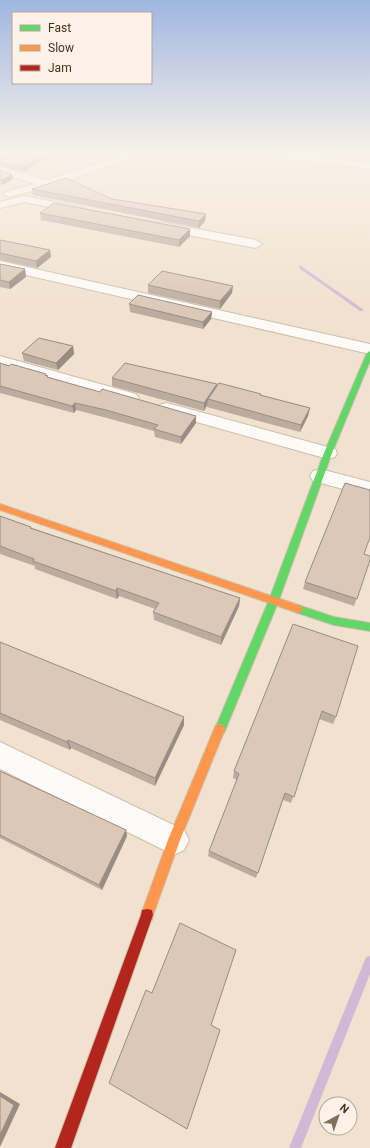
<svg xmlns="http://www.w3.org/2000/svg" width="370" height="1148" font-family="Roboto,sans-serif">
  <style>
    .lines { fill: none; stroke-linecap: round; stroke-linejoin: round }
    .stream { fill: #d2b8d7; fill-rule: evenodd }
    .street-casing { stroke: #cdbeac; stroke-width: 2 }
    .fast-casing { stroke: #cdbeac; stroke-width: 2 }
    .slow-casing { stroke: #cdbeac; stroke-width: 2 }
    .jam-casing { stroke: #cdbeac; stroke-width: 2 }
    .street { fill: #fdfaf8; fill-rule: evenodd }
    .fast { fill: #63d668; fill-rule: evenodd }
    .slow { fill: #ff974d; fill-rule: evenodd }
    .jam { fill: #b3261e; fill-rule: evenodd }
    .wall { fill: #bcac9f }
    .shaded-wall { fill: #998c82 }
    .building { fill: #dbc8b9; stroke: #998c82 }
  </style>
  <rect width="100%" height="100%" fill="#f1e1cf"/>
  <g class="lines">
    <!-- stream -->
    <g class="stream">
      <polygon points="299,266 301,266 364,310 360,311 299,268"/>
      <polygon points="370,956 370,974 301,1148 289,1148 366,957"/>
    </g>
    <defs>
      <g id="street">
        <polygon points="128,153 142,153 141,155 51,186 9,197 3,194 5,192 35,184 0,173 0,167 47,180"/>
        <polygon points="251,153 280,153 370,163 370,169 256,156"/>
        <polygon points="24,196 81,207 87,210 81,213 24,202 0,208 0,202"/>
        <polygon points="160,222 256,240 262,244 256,248 156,229 154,226"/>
        <polygon points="0,261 370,344 370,354 0,269"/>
        <polygon points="0,356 136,394 139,398 136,402 130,403 0,366"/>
        <polygon points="167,403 335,449 337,453 335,457 328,459 161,412 158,408 161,404"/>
        <polygon points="320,469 370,482 370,496 313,481 310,476 313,471"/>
        <polygon points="0,742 184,830 189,840 184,850 174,855 164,850 0,769"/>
      </g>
      <g id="fast">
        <polygon points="370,351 370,361 332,453 279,600 224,733 220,734 216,733 215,729 269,600 324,453 367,353"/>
        <polygon points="298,605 334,617 370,623 370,631 334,625 295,612 293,609 295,606"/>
      </g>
      <g id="slow">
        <polygon points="0,504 301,606 303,609 301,612 298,613 0,510"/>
        <polygon points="220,724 224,725 225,729 180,840 153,915 152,920 147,921 142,920 141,915 168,840 216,725"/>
      </g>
      <polygon id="jam" points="147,909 152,910 153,915 71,1148 55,1148 141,915 142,910"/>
    </defs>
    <!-- street casing -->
    <use href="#street" class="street-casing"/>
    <!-- fast casing -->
    <use href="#fast" class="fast-casing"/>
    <!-- slow casing -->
    <use href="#slow" class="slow-casing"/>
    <!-- jam casing -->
    <use href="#jam" class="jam-casing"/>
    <!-- street -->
    <use href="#street" class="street"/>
    <!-- fast -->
    <use href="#fast" class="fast"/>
    <!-- slow -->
    <use href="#slow" class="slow"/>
    <!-- jam -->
    <use href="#jam" class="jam"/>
  </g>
  <!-- wall -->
  <g class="wall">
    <polygon points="0,153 54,153 24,172 0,166"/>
    <polygon points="0,170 12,174 13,179 3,185 0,184"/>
    <polygon points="32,189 112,199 206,214 205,221 199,228 33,195"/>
    <polygon points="40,213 190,236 179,247 41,220"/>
    <polygon points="0,240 50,250 51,257 37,268 0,260"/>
    <polygon points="0,264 25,269 26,277 10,289 0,287"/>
    <polygon points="148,285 232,293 220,309 148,293"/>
    <polygon points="129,304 212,312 211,319 203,329 130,312"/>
    <polygon points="73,346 74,354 58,370 24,361 22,353"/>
    <polygon points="0,363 46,374 46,375 48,377 196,423 181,444 155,437 154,431 107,418 76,410 74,413 0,393"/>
    <polygon points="112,378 217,386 261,395 310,408 308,416 300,432 207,407 207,405 204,411 112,386"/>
    <polygon points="0,516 31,527 32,528 240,598 239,606 221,645 154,620 153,612 155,609 119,596 117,599 35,569 35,566 0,554"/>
    <polygon points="364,554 370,560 354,606 303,589 305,582"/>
    <polygon points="293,624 336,717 333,724 319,719 291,803 283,800 256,878 208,856 209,851 237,780 233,778 234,771"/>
    <polygon points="0,642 184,717 184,725 155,786 71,748 70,750 0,720"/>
    <polygon points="0,771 126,830 127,836 102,890 0,838"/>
  </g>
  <!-- shaded-wall -->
  <g class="shaded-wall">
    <polygon points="46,153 54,153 24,172 23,167"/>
    <polygon points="12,174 13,179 3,185 2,180"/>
    <polygon points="206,214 205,221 199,228 199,221"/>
    <polygon points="190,229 190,236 179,247 179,240"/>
    <polygon points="50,250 51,257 37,268 36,261"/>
    <polygon points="25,269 26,277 10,289 9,282"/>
    <polygon points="233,286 232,293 220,309 220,301"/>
    <polygon points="212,312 211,319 203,329 203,322"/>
    <polygon points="73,346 74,354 58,370 56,363"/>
    <polygon points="217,384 217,392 208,399 207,405 204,411 204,403"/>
    <polygon points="75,403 76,410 74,413 72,406"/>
    <polygon points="310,408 308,416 300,432 301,425"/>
    <polygon points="196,416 196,423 181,444 181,437"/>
    <polygon points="117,588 119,596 117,599 116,591"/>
    <polygon points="240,598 239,606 221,645 221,637"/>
    <polygon points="184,717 184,725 155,786 155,778"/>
    <polygon points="68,740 71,748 70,750 67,742"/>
    <polygon points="126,830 127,836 102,890 99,885"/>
    <polygon points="0,1092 20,1104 0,1147"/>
  </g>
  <!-- building -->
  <g class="building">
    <polygon points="0,153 46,153 23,167 0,162"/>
    <polygon points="0,170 12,174 2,180 0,180"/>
    <polygon points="66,178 112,199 206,214 199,221 32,189"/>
    <polygon points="54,203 190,229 179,240 40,213"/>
    <polygon points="0,240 50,250 36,261 0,253"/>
    <polygon points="0,264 25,269 9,282 0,280"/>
    <polygon points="162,271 233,286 220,301 148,285"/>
    <polygon points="138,295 212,312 203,322 129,304"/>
    <polygon points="39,338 73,346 56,363 22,353"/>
    <polygon points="0,363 9,366 11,364 46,374 45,375 48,376 47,377 100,392 102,389 196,416 181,437 154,429 158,425 106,410 75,403 72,406 0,386"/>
    <polygon points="125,363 217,384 204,403 112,378"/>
    <polygon points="219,383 261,394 260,395 310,408 301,425 208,399"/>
    <polygon points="345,483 370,490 370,537 364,554 370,556 370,560 357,599 305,582"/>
    <polygon points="0,516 31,527 30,528 240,598 221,637 153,612 159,603 117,588 116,591 33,561 34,559 0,546"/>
    <polygon points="293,624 358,646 336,717 322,711 294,797 285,793 258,873 209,851 239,774 234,771"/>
    <polygon points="0,642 184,717 155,778 68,740 67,742 0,713"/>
    <polygon points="0,771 126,830 99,885 0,835"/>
    <polygon points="180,923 236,950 211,1025 220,1030 187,1129 109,1083 146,990 152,993"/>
    <polygon points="0,1096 14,1105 0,1135"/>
  </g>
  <!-- sky -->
  <linearGradient id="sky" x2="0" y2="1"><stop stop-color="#9fb6e1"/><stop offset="0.49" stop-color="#f9f2e9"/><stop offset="1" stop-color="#f9f2e9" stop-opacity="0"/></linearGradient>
  <rect width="370" height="313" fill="url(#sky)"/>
  <!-- legend -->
  <rect x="12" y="12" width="140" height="72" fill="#fcf2e8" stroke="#b3a697"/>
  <rect x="20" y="25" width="20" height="6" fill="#63d668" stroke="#b3a697"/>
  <text x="48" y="32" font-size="12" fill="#45331d">Fast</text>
  <rect x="20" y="45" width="20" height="6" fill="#ff974d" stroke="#b3a697"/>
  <text x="48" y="52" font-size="12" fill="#45331d">Slow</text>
  <rect x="20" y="65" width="20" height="6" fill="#b3261e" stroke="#b3a697"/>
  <text x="48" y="72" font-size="12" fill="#45331d">Jam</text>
  <!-- north arrow -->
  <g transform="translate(338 1116) rotate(40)"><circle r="19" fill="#fcf2e8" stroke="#b3a697"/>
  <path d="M0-3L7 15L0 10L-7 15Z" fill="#81705b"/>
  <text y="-6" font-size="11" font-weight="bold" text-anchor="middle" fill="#45331d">N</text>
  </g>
</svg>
